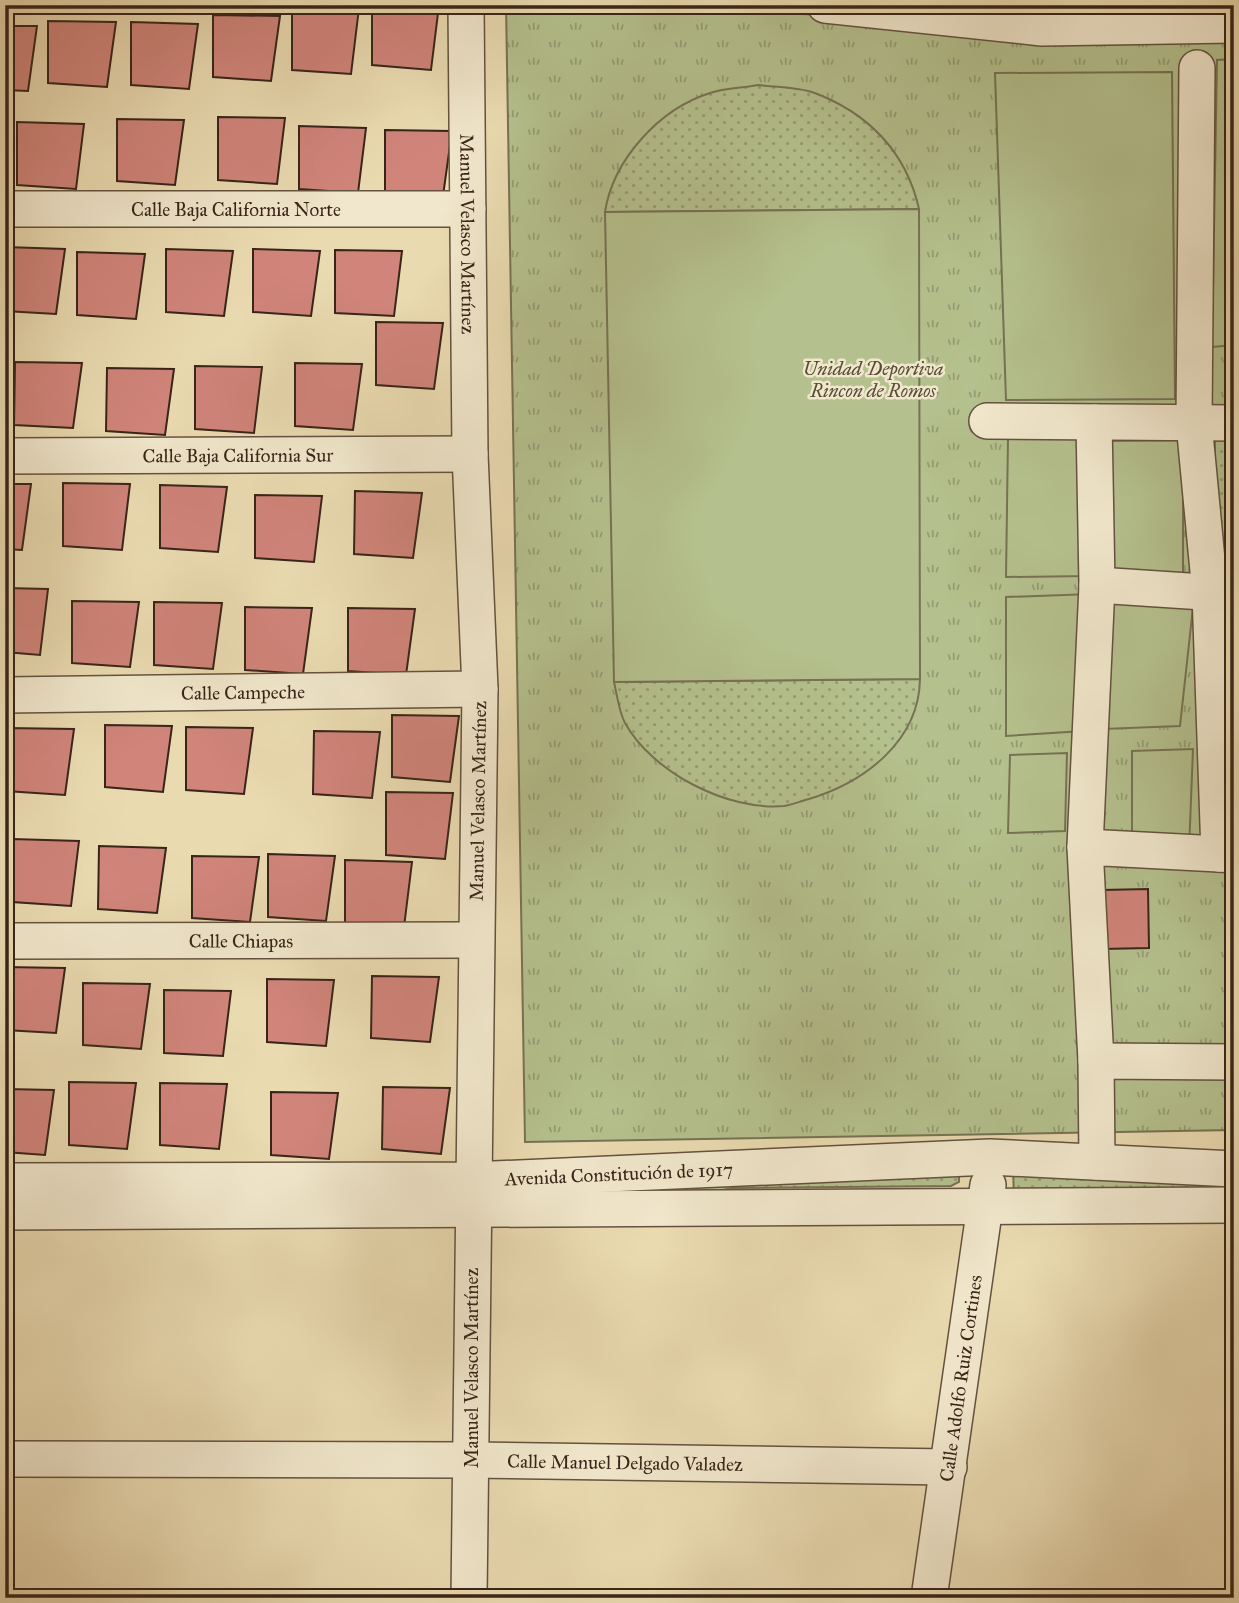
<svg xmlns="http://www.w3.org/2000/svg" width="1239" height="1603" font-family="'IM FELL Great Primer',serif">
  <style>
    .grass { fill: url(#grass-tufts); stroke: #767253; stroke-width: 2 }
    .garden { fill: url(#garden-dots); stroke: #767253; stroke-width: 2 }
    .pitch { fill: #b4c08d; stroke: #767253; stroke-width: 2 }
    .building { fill: #d0847a; stroke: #382519; stroke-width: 2 }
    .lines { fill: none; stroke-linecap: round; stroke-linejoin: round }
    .minor-casing { stroke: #64523f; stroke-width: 38 }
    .minor { stroke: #f1e7cc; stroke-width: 35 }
    .labels { text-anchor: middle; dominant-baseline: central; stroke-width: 5; stroke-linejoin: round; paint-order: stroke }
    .street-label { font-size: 19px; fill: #382519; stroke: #f1e7cc }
    .park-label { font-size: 19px; font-style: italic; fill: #574c36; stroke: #f1e7cc }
  </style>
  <defs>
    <pattern id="grass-tufts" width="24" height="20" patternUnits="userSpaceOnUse" patternTransform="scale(1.75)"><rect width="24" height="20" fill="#b4c08d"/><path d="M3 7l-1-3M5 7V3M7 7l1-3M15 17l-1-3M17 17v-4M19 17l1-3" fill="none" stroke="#939c72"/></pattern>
    <pattern id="garden-dots" width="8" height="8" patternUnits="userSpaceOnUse" patternTransform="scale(1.75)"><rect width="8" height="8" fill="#b4c08d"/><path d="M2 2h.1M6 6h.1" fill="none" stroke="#939c72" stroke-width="1.8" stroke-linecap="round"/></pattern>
  </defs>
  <rect width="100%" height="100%" fill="#eadab0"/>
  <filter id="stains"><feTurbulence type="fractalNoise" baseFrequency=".00286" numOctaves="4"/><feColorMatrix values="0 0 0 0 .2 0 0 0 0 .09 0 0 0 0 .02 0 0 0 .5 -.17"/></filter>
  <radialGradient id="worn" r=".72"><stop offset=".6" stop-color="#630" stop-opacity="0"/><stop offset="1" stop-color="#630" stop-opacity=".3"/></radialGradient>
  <!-- grass -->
  <polygon class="grass" points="506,5 574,5 1234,31 1234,1130 525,1142"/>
  <!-- garden -->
  <g class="garden">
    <path d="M758 85C775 87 796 87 812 92 867 112 906 151 919 209L605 212C613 160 659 109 710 93 725 88 743 88 758 85Z"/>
    <polygon points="1215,437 1234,437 1234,565 1214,565"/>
    <path d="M920 679C919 741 865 782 809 799 801 801 792 805 784 806 727 811 652 772 625 723 619 712 617 695 614 682Z"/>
    <polygon points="1013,1169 1234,1180 1234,1195 1014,1197"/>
    <polygon points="959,1174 959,1182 951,1186 732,1188 686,1198 491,1189"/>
  </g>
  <!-- pitch -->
  <g class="pitch">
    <polygon points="1234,59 1234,345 1212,347 1217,60"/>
    <polygon points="1172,72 1175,399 1006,400 995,73"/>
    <polygon points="919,209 920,679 614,682 605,212"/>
    <polygon points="1088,437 1088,576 1006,577 1008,438"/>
    <polygon points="1183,440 1183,577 1108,573 1107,441"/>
    <polygon points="1092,594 1083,731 1006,736 1006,597"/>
    <polygon points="1113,596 1194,598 1180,726 1103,729"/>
    <polygon points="1193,749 1189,850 1132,848 1132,751"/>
    <polygon points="1067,753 1065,831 1008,833 1010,755"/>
  </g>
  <!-- building -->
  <g class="building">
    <polygon points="372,5 439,5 431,70 372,65"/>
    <polygon points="292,7 359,8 351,74 292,70"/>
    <polygon points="213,15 280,16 271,81 213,77"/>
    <polygon points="48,21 116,22 107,87 48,83"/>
    <polygon points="131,22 198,24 189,89 131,85"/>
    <polygon points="5,26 37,26 28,91 5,90"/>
    <polygon points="218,117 285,118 277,184 218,180"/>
    <polygon points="117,119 184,120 175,185 117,181"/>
    <polygon points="17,122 84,124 76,189 17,185"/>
    <polygon points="299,126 366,128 358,193 299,189"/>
    <polygon points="385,130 452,131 443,196 385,192"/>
    <polygon points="5,247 65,249 56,314 5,311"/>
    <polygon points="166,249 233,251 224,316 166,312"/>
    <polygon points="253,249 320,251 311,316 253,312"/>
    <polygon points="335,250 402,251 394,316 335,313"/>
    <polygon points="77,252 145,254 136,319 77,315"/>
    <polygon points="376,322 443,323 434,389 376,385"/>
    <polygon points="15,362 82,363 73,428 14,425"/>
    <polygon points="295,363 362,364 353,430 295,426"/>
    <polygon points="195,366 262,367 254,433 195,429"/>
    <polygon points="107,368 174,369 165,435 106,431"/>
    <polygon points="63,483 130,484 122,550 63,546"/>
    <polygon points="5,484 31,484 22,550 5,549"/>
    <polygon points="160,485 227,487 218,552 160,548"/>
    <polygon points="355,491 422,493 413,558 354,554"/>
    <polygon points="255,495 322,496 314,562 255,558"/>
    <polygon points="5,588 48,589 40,655 5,652"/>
    <polygon points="72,601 139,602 130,667 72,663"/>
    <polygon points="154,602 222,603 213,669 154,665"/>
    <polygon points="245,607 312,608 303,674 245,670"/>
    <polygon points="348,608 415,609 406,675 348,671"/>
    <polygon points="392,715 459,716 450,782 392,777"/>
    <polygon points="105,725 172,726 163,792 105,787"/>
    <polygon points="186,727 253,728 244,794 186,790"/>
    <polygon points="7,728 74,729 65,795 6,791"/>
    <polygon points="314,731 380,732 372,798 313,794"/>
    <polygon points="386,792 453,793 445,859 386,855"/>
    <polygon points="12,839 79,841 71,906 12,902"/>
    <polygon points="99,846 166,848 157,913 98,909"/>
    <polygon points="268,854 335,856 326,921 268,917"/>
    <polygon points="192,856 259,857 250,922 192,918"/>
    <polygon points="345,860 412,862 404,927 345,923"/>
    <polygon points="1148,889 1149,948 1102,949 1102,890"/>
    <polygon points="5,967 65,968 56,1033 5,1030"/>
    <polygon points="372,976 439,977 430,1042 371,1038"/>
    <polygon points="267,979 334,980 326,1046 267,1042"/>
    <polygon points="83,983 150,984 141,1049 83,1045"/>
    <polygon points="164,990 231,991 223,1056 164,1053"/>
    <polygon points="69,1082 136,1083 127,1149 69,1145"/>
    <polygon points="160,1083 227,1084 219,1149 160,1145"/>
    <polygon points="383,1087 450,1088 441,1154 382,1149"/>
    <polygon points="5,1089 54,1090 45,1155 5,1152"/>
    <polygon points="271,1092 338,1093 329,1159 271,1155"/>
  </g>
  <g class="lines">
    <defs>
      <g id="minor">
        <path id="s1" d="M466 5 470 454 480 689 469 1598"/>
        <polyline points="825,5 1042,28 1234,25"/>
        <polyline points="1197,68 1194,423 1210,592 1219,854 1234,855"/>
        <path id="s2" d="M5 209H468"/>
        <polyline points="987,421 1234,423"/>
        <path id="s3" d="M5 456 470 454"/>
        <polyline points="1097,585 1234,594"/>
        <path id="s4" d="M5 695 480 689"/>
        <polyline points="1085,847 1097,585 1094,422"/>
        <path id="s5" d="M5 941 476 940"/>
        <polyline points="1096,1061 1085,847 1219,854"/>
        <polyline points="1097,1162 1096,1061 1234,1062"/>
        <path id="s6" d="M5 1181 472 1180 990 1157 1234 1169"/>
        <polyline points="5,1212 1234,1205"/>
        <path id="s7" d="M5 1459 471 1460 949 1467"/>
        <path id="s8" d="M929 1598 988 1185"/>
      </g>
    </defs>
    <!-- minor casing -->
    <use href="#minor" class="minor-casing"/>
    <!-- minor -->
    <use href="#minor" class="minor"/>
  </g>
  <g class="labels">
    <!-- street labels -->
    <g class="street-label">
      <text stroke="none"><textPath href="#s2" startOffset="231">Calle Baja California Norte</textPath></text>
      <text stroke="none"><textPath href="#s1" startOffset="229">Manuel Velasco Martínez</textPath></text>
      <text stroke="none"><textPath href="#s3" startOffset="233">Calle Baja California Sur</textPath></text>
      <text stroke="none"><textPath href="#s4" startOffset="238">Calle Campeche</textPath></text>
      <text transform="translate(478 801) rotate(-89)">Manuel Velasco Martínez</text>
      <text stroke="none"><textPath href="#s5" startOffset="236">Calle Chiapas</textPath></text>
      <text stroke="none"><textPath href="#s6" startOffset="614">Avenida Constitución de 1917</textPath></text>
      <text transform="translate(471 1368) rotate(-90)">Manuel Velasco Martínez</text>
      <text stroke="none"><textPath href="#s8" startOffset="222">Calle Adolfo Ruiz Cortines</textPath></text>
      <text stroke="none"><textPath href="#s7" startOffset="620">Calle Manuel Delgado Valadez</textPath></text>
    </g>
    <!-- park labels -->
    <g class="park-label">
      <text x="873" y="368">Unidad Deportiva<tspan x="873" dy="22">Rincon de Romos</tspan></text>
    </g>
  </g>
  <!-- margin -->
  <rect width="1239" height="1603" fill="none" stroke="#eadab0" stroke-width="28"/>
  <rect x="7" y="7" width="1225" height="1589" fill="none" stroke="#382519" stroke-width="3.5"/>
  <rect x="14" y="14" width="1211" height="1575" fill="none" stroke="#382519" stroke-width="2"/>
  <rect width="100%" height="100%" filter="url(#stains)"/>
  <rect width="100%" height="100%" fill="url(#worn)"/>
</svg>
